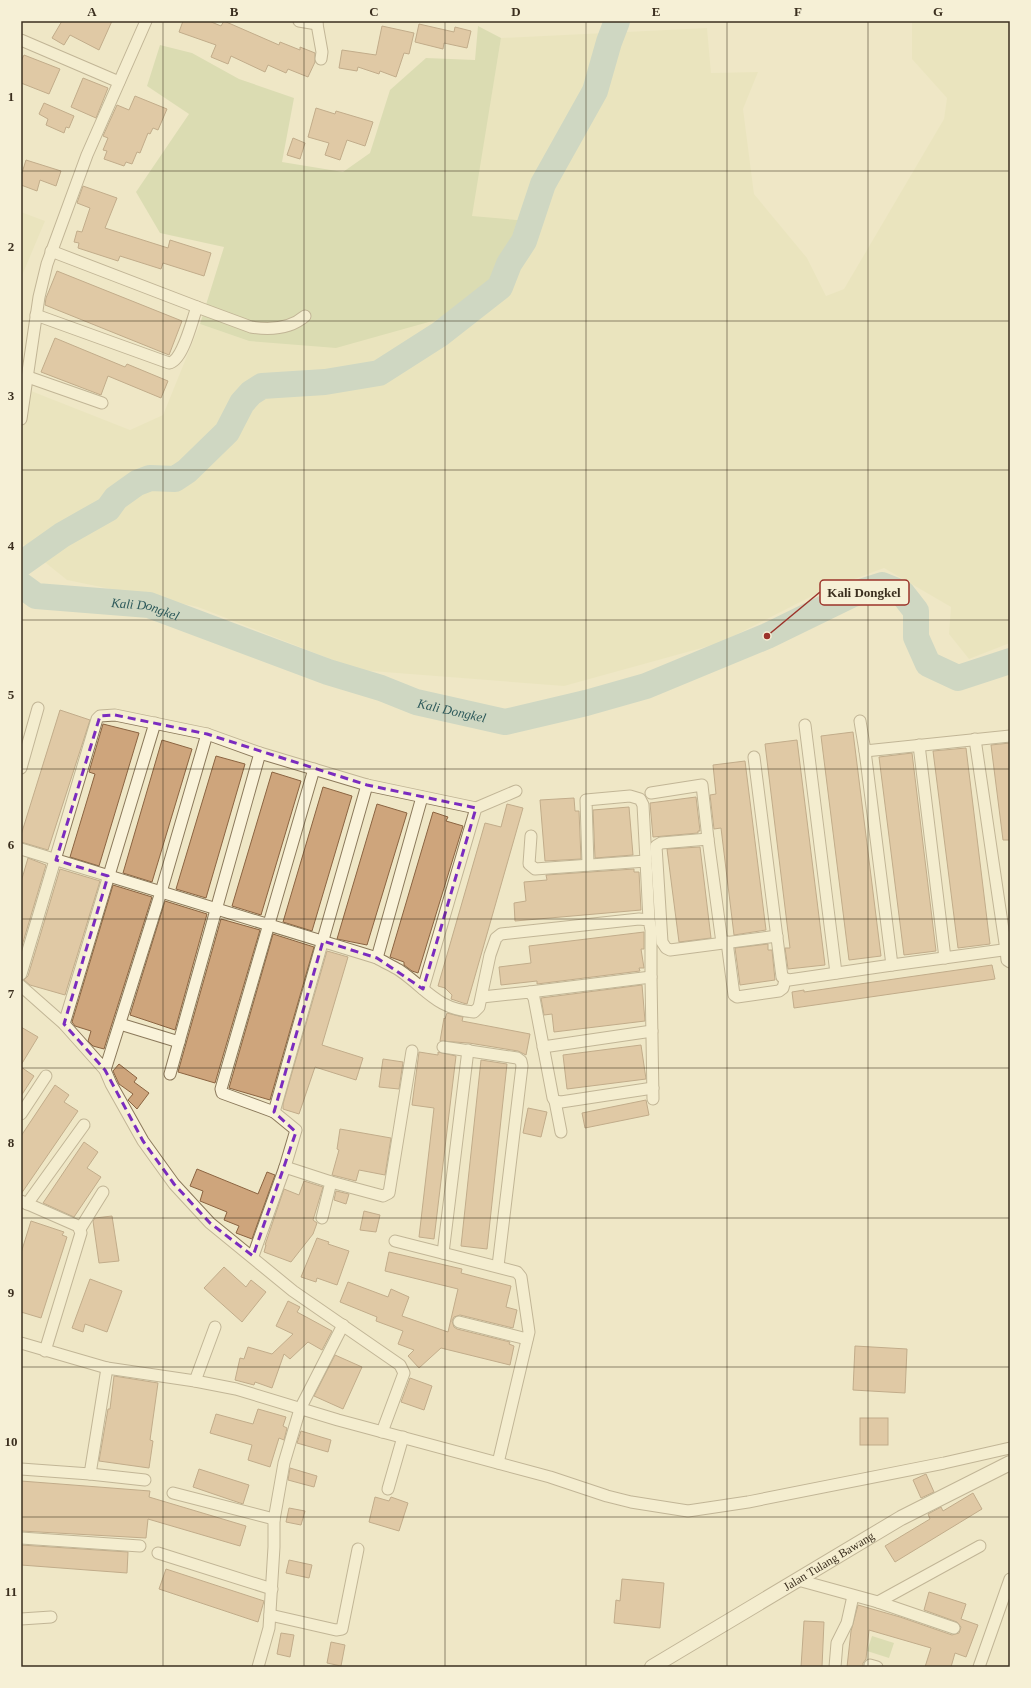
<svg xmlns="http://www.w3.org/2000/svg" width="1031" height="1688" font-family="Georgia,serif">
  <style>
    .farmland { fill: #e5e1b4 }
    .green { fill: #c4ce9a }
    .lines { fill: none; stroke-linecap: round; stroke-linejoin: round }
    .river { stroke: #a8c3bd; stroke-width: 26 }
    .building { fill: #cea57c; stroke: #8b6441 }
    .minor-casing { stroke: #8b795b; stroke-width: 13 }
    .tertiary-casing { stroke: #8b795b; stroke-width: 16 }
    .minor { stroke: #faf3da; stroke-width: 11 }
    .tertiary { stroke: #faf3da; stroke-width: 14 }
    .marked { fill: none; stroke: #7b2cbf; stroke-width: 3; stroke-dasharray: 8 5; stroke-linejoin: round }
    .grid { fill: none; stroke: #3b2f1f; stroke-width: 1; stroke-opacity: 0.55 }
    .labels { text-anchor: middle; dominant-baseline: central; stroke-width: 3; stroke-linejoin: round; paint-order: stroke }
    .street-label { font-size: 12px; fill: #3b2f1f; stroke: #f6f0d6 }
    .water-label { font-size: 13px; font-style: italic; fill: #2e5a5b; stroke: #f6f0d6 }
    .leader { fill: none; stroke: #9c332a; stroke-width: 1.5 }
    .callout-dot { fill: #9c332a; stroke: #f6f0d6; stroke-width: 1.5 }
    .callout { fill: #f6f0d6; stroke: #9c332a; stroke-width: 1.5 }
    .callout-label { font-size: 13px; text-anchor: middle; font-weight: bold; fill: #3b2f1f }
    .neatline { fill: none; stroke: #3b2f1f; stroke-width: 1.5 }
    .grid-label { font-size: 13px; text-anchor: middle; font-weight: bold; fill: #3b2f1f }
  </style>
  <rect width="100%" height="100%" fill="#efe7c6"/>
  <!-- farmland -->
  <g class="farmland">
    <polygon points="912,21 1010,21 1010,643 969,659 949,634 951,607 884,568 822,591 720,643 564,686 358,670 198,607 67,580 21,543 21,387 130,430 163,415 200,324 249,341 540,223 471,217 501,38 707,28 711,73 758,72 743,109 754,194 807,258 826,296 844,289 944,119 947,98 912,59"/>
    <polygon points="21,212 45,221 21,278"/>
  </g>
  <!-- green -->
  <g class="green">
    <polygon points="478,26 501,38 472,216 540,222 493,304 336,348 249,341 200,324 224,247 160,233 136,192 189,114 147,86 160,45 192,53 239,79 294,98 282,162 343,172 370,153 390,90 426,58 475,60"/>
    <polygon points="872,1636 894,1643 889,1658 867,1651"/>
  </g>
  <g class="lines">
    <!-- river -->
    <g class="river">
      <polyline points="21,564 62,535 108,509 116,498 137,483 150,478 175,479 187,471 227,432 242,403 251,393 262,386 325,382 379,373 440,334 500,287 509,264 524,241 543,184 595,91 609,42 617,21"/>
      <path id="s1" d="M21 585 36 596 149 605 328 672 381 688 416 702 505 722 586 703 646 686 767 636 851 595 882 585 902 593 916 611V637L928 664 958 678 1010 661"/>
    </g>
  </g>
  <!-- building -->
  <g class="building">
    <polygon points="62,21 112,21 99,50 70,35 64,45 52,38"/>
    <polygon points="183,21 209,21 221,26 224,21 279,45 280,42 300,50 300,47 315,53 315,62 308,77 288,69 286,73 268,65 265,72 231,56 228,64 211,57 216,45 179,32"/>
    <polygon points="419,24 454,32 455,27 471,31 467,48 444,43 443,49 415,42"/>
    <polygon points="382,26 414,33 409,54 404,53 396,77 380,71 379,74 358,67 357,71 339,68 342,50 376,55"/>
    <polygon points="24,55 60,69 49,94 21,83 21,61"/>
    <polygon points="83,78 108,88 96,118 71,107"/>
    <polygon points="135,96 167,109 158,130 153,128 150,134 148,133 140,153 137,152 132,164 126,162 124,166 104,159 107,151 103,150 108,138 103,136 117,105 129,110"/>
    <polygon points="44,103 74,116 69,128 66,127 64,133 46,125 48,119 39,114"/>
    <polygon points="316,108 335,114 336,111 373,122 365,146 347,140 340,160 325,155 329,143 308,137"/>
    <polygon points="293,138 305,143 300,159 287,155"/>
    <polygon points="26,160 61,171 56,186 40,180 37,191 21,185 21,176"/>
    <polygon points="83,186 117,198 105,228 168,248 170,240 211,253 204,276 163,263 161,269 120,256 118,261 78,248 79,243 74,242 77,231 82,232 90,208 77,203"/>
    <polygon points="57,271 182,321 169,355 45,305 46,298"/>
    <polygon points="55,338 125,367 127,364 168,381 161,398 108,376 101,395 41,372"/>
    <polygon points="60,710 90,720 48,850 21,842 21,835"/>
    <polygon points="103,724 139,733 99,866 70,857 95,774 89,772"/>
    <polygon points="853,732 881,956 849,960 821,736"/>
    <polygon points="162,740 192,749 152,882 123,873"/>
    <polygon points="797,740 825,965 788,969 785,948 790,948 788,932 765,744"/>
    <polygon points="1010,743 1010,840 1003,840 991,745"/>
    <polygon points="966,748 990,944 958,948 933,751"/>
    <polygon points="912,753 936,951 904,955 879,757"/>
    <polygon points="216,756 245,764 206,898 176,889"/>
    <polygon points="745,761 766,930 734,935 721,828 714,829 710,795 716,794 713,765"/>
    <polygon points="272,772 301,781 261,915 232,906"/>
    <polygon points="323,787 352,796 312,931 283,922"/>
    <polygon points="696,797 700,831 698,831 698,833 653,837 650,803"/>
    <polygon points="574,798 575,811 579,811 581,859 545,861 540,800"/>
    <polygon points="377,804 407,813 367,945 337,939"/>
    <polygon points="507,804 523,808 467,1004 463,1003 451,999 452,995 445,988 438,986 485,823 501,827"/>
    <polygon points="629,807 633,855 595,858 593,810"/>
    <polygon points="433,812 448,817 446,821 463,826 418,973 412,971 404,965 404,962 390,957"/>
    <polygon points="700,847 711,938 679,942 667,849"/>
    <polygon points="28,858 46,865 21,949 21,882"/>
    <polygon points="60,869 100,881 65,995 30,985 24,980 28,976"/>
    <polygon points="634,869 634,872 639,872 641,910 515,921 514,903 526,901 524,882 547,880 546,875"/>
    <polygon points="113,885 152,897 104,1049 93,1046 88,1041 91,1031 75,1026 72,1022"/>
    <polygon points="165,901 207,914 175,1030 130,1015"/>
    <polygon points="221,919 260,930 215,1083 178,1072"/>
    <polygon points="644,932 644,949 641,949 644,968 639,968 640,971 537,984 537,981 501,985 499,967 531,963 529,946"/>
    <polygon points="273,934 314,947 270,1100 229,1088"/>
    <polygon points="768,944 768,950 772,950 775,980 740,985 735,948"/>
    <polygon points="327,951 348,957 322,1045 363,1058 356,1080 315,1067 299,1114 283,1109 283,1104"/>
    <polygon points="992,965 995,979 794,1008 792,992 804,990 804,992"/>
    <polygon points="642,985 645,1021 554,1032 552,1014 544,1015 541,998"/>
    <polygon points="447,1013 463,1017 462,1021 530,1034 526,1055 518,1051 469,1043 440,1041 444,1018 445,1019"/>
    <polygon points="21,1027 38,1037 21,1065"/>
    <polygon points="641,1045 646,1079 567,1089 563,1055"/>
    <polygon points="419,1052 438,1055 438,1052 456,1056 434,1239 419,1237 434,1108 412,1105"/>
    <polygon points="383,1059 403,1062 399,1089 379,1087"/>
    <polygon points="481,1060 507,1064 487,1249 461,1246"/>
    <polygon points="119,1064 137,1078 134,1082 149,1093 137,1109 128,1100 133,1094 119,1084 113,1071"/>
    <polygon points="21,1067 34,1076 21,1096"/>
    <polygon points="55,1085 69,1095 64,1102 78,1111 21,1194 21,1136"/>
    <polygon points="646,1100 649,1115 585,1128 582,1113"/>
    <polygon points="528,1108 547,1112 541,1137 523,1133"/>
    <polygon points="340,1129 391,1138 385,1175 359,1170 356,1181 332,1175 339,1150 337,1149"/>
    <polygon points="84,1142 98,1152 87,1168 101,1177 74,1217 43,1203"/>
    <polygon points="197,1169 258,1194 267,1172 275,1175 252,1239 236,1233 239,1226 224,1220 227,1212 200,1201 203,1191 190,1186"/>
    <polygon points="304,1181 323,1187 313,1220 317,1223 313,1234 291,1262 264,1252 266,1245 265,1245 284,1189 299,1195"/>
    <polygon points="336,1191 349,1194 346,1204 334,1200"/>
    <polygon points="364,1211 380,1215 376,1232 360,1230"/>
    <polygon points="112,1216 119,1261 99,1263 93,1221 95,1218"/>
    <polygon points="31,1221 64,1232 62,1235 67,1237 41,1318 21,1312 21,1253"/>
    <polygon points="317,1238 329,1242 328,1244 349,1251 337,1285 317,1278 316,1282 301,1277"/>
    <polygon points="389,1252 462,1269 461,1273 511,1286 506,1307 517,1310 513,1328 460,1315 454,1317 452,1321 454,1327 457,1329 510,1342 509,1344 514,1346 510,1365 441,1348 419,1368 408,1356 414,1350 398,1344 403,1331 376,1321 377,1317 340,1302 348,1282 388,1297 391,1289 409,1297 402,1316 448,1332 458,1289 385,1271"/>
    <polygon points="224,1267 246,1287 251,1280 266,1292 242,1322 204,1288"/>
    <polygon points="90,1279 122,1291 107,1332 85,1324 83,1332 72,1328"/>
    <polygon points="288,1301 300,1307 297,1312 332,1331 322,1350 308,1342 290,1359 284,1354 272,1388 255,1382 254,1385 235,1380 240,1358 244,1359 248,1347 272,1354 293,1334 276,1326"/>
    <polygon points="855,1346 907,1349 905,1393 853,1390"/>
    <polygon points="335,1355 362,1367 343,1409 314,1396"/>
    <polygon points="114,1376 158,1383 150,1440 153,1441 149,1468 99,1461 108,1409 110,1409"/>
    <polygon points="410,1378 432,1386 424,1410 401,1402"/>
    <polygon points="258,1409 286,1417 283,1426 287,1428 284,1440 279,1438 270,1467 248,1460 252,1445 210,1433 216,1414 253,1424"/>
    <rect x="860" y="1418" width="28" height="27"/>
    <polygon points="301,1431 331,1440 328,1452 297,1443"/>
    <polygon points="290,1468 317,1476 314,1487 288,1480"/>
    <polygon points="199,1469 249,1485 243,1504 193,1487"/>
    <polygon points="926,1474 934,1492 921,1498 913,1480"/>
    <polygon points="21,1481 150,1491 149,1497 246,1526 240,1546 148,1519 146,1538 21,1531"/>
    <polygon points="973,1493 982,1509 895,1562 885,1546 930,1519 928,1514 941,1507 943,1511"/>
    <polygon points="375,1497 389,1501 391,1497 408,1503 399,1531 369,1522"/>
    <polygon points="289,1508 305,1511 301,1525 286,1522"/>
    <polygon points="21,1545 128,1552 127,1573 21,1565"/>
    <polygon points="289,1560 312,1565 309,1578 286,1573"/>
    <polygon points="166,1569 264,1601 258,1622 159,1589"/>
    <polygon points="622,1579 664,1583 660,1628 614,1623 616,1600 620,1601"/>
    <polygon points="929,1592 966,1604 961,1619 978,1625 966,1657 955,1653 951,1667 925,1667 931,1648 869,1630 866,1659 863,1663 863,1667 847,1667 851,1631 858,1605 900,1617 952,1635 959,1633 961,1627 957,1622 924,1610"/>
    <polygon points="804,1621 824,1622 822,1667 801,1667"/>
    <polygon points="281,1633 294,1635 290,1657 277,1654"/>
    <polygon points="331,1642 345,1645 341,1666 327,1663"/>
  </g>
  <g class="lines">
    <defs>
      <g id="minor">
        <polyline points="299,21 317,24 317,21"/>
        <polyline points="317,24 322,52 321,59"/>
        <polyline points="21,40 119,82"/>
        <polyline points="51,251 197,307"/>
        <path d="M36 315 169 363C183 361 192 320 197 307L251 327C270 330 290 329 305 316"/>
        <polyline points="28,377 102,403"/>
        <polyline points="21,419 39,297 47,264 87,155 146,21"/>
        <polyline points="860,721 865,751 1010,736"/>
        <polyline points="805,725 836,973"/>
        <polyline points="975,739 1006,950 1007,960 1010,962"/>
        <polyline points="919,745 945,958"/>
        <polyline points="865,751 892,965"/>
        <polyline points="754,757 782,977 789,980 892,965 1010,949"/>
        <polyline points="21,768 38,708"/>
        <polyline points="651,793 702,785 708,839"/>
        <polyline points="531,836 529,864 535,869 646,861 649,920"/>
        <path d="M21 849 377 958C384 962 392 966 399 970 427 989 436 1009 474 1012L479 1007 490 955 496 938 501 934 639 919 649 920 651 930V977L653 1099"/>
        <polyline points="588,865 586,800 630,796 640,799 643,805 646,861"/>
        <polyline points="727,942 734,995 737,997 779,991 783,988 785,980"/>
        <polyline points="722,943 708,839 661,843 656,846 662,942 666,948 670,950 777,936"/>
        <polyline points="377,958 422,797"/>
        <polyline points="21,974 97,719 100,716 115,715 207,734 260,753 367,785 476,808"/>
        <polyline points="21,986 64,1024 105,1070 161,892 207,734"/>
        <polyline points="423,989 476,808 516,791"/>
        <polyline points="530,992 651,977"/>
        <polyline points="482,997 530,992 534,998 553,1098 555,1101 561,1102 653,1088"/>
        <polyline points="64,1024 155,723"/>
        <polyline points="120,1024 179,1042"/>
        <polyline points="443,1047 517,1058 521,1061 522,1066 498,1266"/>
        <polyline points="543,1047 652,1031"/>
        <polyline points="105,1070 111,1084 143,1141 174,1184 210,1223 293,1291 400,1365 404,1373 382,1432"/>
        <polyline points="170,1074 260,753"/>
        <polyline points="555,1101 561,1132"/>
        <polyline points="274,1112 367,785"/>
        <polyline points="21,1114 46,1076"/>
        <polyline points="285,1167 296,1130 274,1112 222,1093 221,1089 314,769"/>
        <polyline points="331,1182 383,1196 389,1193 412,1051"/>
        <polyline points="21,1201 78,1226 81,1233 45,1351"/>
        <polyline points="27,1204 84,1125"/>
        <polyline points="80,1229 103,1192"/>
        <polyline points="395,1241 517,1272 521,1277 529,1332 498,1463"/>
        <polyline points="443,1253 468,1050"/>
        <polyline points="253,1256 285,1167 331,1182 322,1218"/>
        <polyline points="459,1322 527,1339"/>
        <polyline points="21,1343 107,1368 195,1381 236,1389 338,1420 550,1477 607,1496 631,1502 688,1511 748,1502 944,1463 1010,1448"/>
        <polyline points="195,1381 215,1327"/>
        <polyline points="21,1469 90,1474 107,1368"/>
        <polyline points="90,1474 145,1480"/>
        <polyline points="388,1489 403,1437"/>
        <polyline points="173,1493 270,1518 274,1520 274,1547 269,1628 258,1667"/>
        <polyline points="274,1520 284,1463 300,1409 343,1325"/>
        <polyline points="21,1538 140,1546"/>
        <polyline points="158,1553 272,1589"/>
        <polyline points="798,1580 878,1602 954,1628"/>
        <polyline points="878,1602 980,1546"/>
        <polyline points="270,1615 336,1630 342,1629 358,1549"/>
        <polyline points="21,1619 51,1617"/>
        <polyline points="870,1665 877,1667"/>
        <polyline points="835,1667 837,1643 847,1623 853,1596"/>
        <polyline points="979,1667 1010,1579"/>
      </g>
      <g id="tertiary">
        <path id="s2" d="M652 1667 901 1518 1010 1463"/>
      </g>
    </defs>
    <!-- minor casing -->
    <use href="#minor" class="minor-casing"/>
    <!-- tertiary casing -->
    <use href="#tertiary" class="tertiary-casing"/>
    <!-- minor -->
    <use href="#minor" class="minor"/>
    <!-- tertiary -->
    <use href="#tertiary" class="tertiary"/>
  </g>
  <!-- marked area -->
  <path d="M0 0H1031V1688H0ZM115 715 207 734 367 785 476 808 423 989 377 958 323 941 274 1112 296 1132 253 1256 210 1223 174 1184 143 1141 105 1070 64 1024 108 876 56 860 100 716Z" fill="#efe7c6" fill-opacity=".55" fill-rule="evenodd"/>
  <path class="marked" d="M115 715 207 734 367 785 476 808 423 989 377 958 323 941 274 1112 296 1132 253 1256 210 1223 174 1184 143 1141 105 1070 64 1024 108 876 56 860 100 716Z"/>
  <!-- grid -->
  <path class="grid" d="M163 21V1667M304 21V1667M445 21V1667M586 21V1667M727 21V1667M868 21V1667M21 171H1010M21 321H1010M21 470H1010M21 620H1010M21 769H1010M21 919H1010M21 1068H1010M21 1218H1010M21 1367H1010M21 1517H1010"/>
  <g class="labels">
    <!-- street labels -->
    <g class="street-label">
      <text stroke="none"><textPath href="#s2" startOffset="206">Jalan Tulang Bawang</textPath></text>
    </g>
    <!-- water labels -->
    <g class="water-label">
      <text stroke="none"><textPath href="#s1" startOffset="129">Kali Dongkel</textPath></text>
      <text stroke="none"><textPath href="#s1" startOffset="453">Kali Dongkel</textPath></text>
    </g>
  </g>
  <!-- callouts -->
  <path class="leader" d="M767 636L820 592"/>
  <circle class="callout-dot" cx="767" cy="636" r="4"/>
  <rect class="callout" x="820" y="580" width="89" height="25" rx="4"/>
  <g class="callout-label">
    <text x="864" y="597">Kali Dongkel</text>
  </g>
  <!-- border -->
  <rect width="1031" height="1688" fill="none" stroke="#f6f0d6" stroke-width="44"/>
  <rect x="22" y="22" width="987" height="1644" class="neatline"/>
  <g class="grid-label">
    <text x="92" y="16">A</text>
    <text x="234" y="16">B</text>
    <text x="374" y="16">C</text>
    <text x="516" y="16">D</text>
    <text x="656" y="16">E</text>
    <text x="798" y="16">F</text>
    <text x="938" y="16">G</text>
    <text x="11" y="101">1</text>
    <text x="11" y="251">2</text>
    <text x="11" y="400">3</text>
    <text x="11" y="550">4</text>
    <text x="11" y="699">5</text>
    <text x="11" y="849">6</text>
    <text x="11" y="998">7</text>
    <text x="11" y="1147">8</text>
    <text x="11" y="1297">9</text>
    <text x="11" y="1446">10</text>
    <text x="11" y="1596">11</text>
  </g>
</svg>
